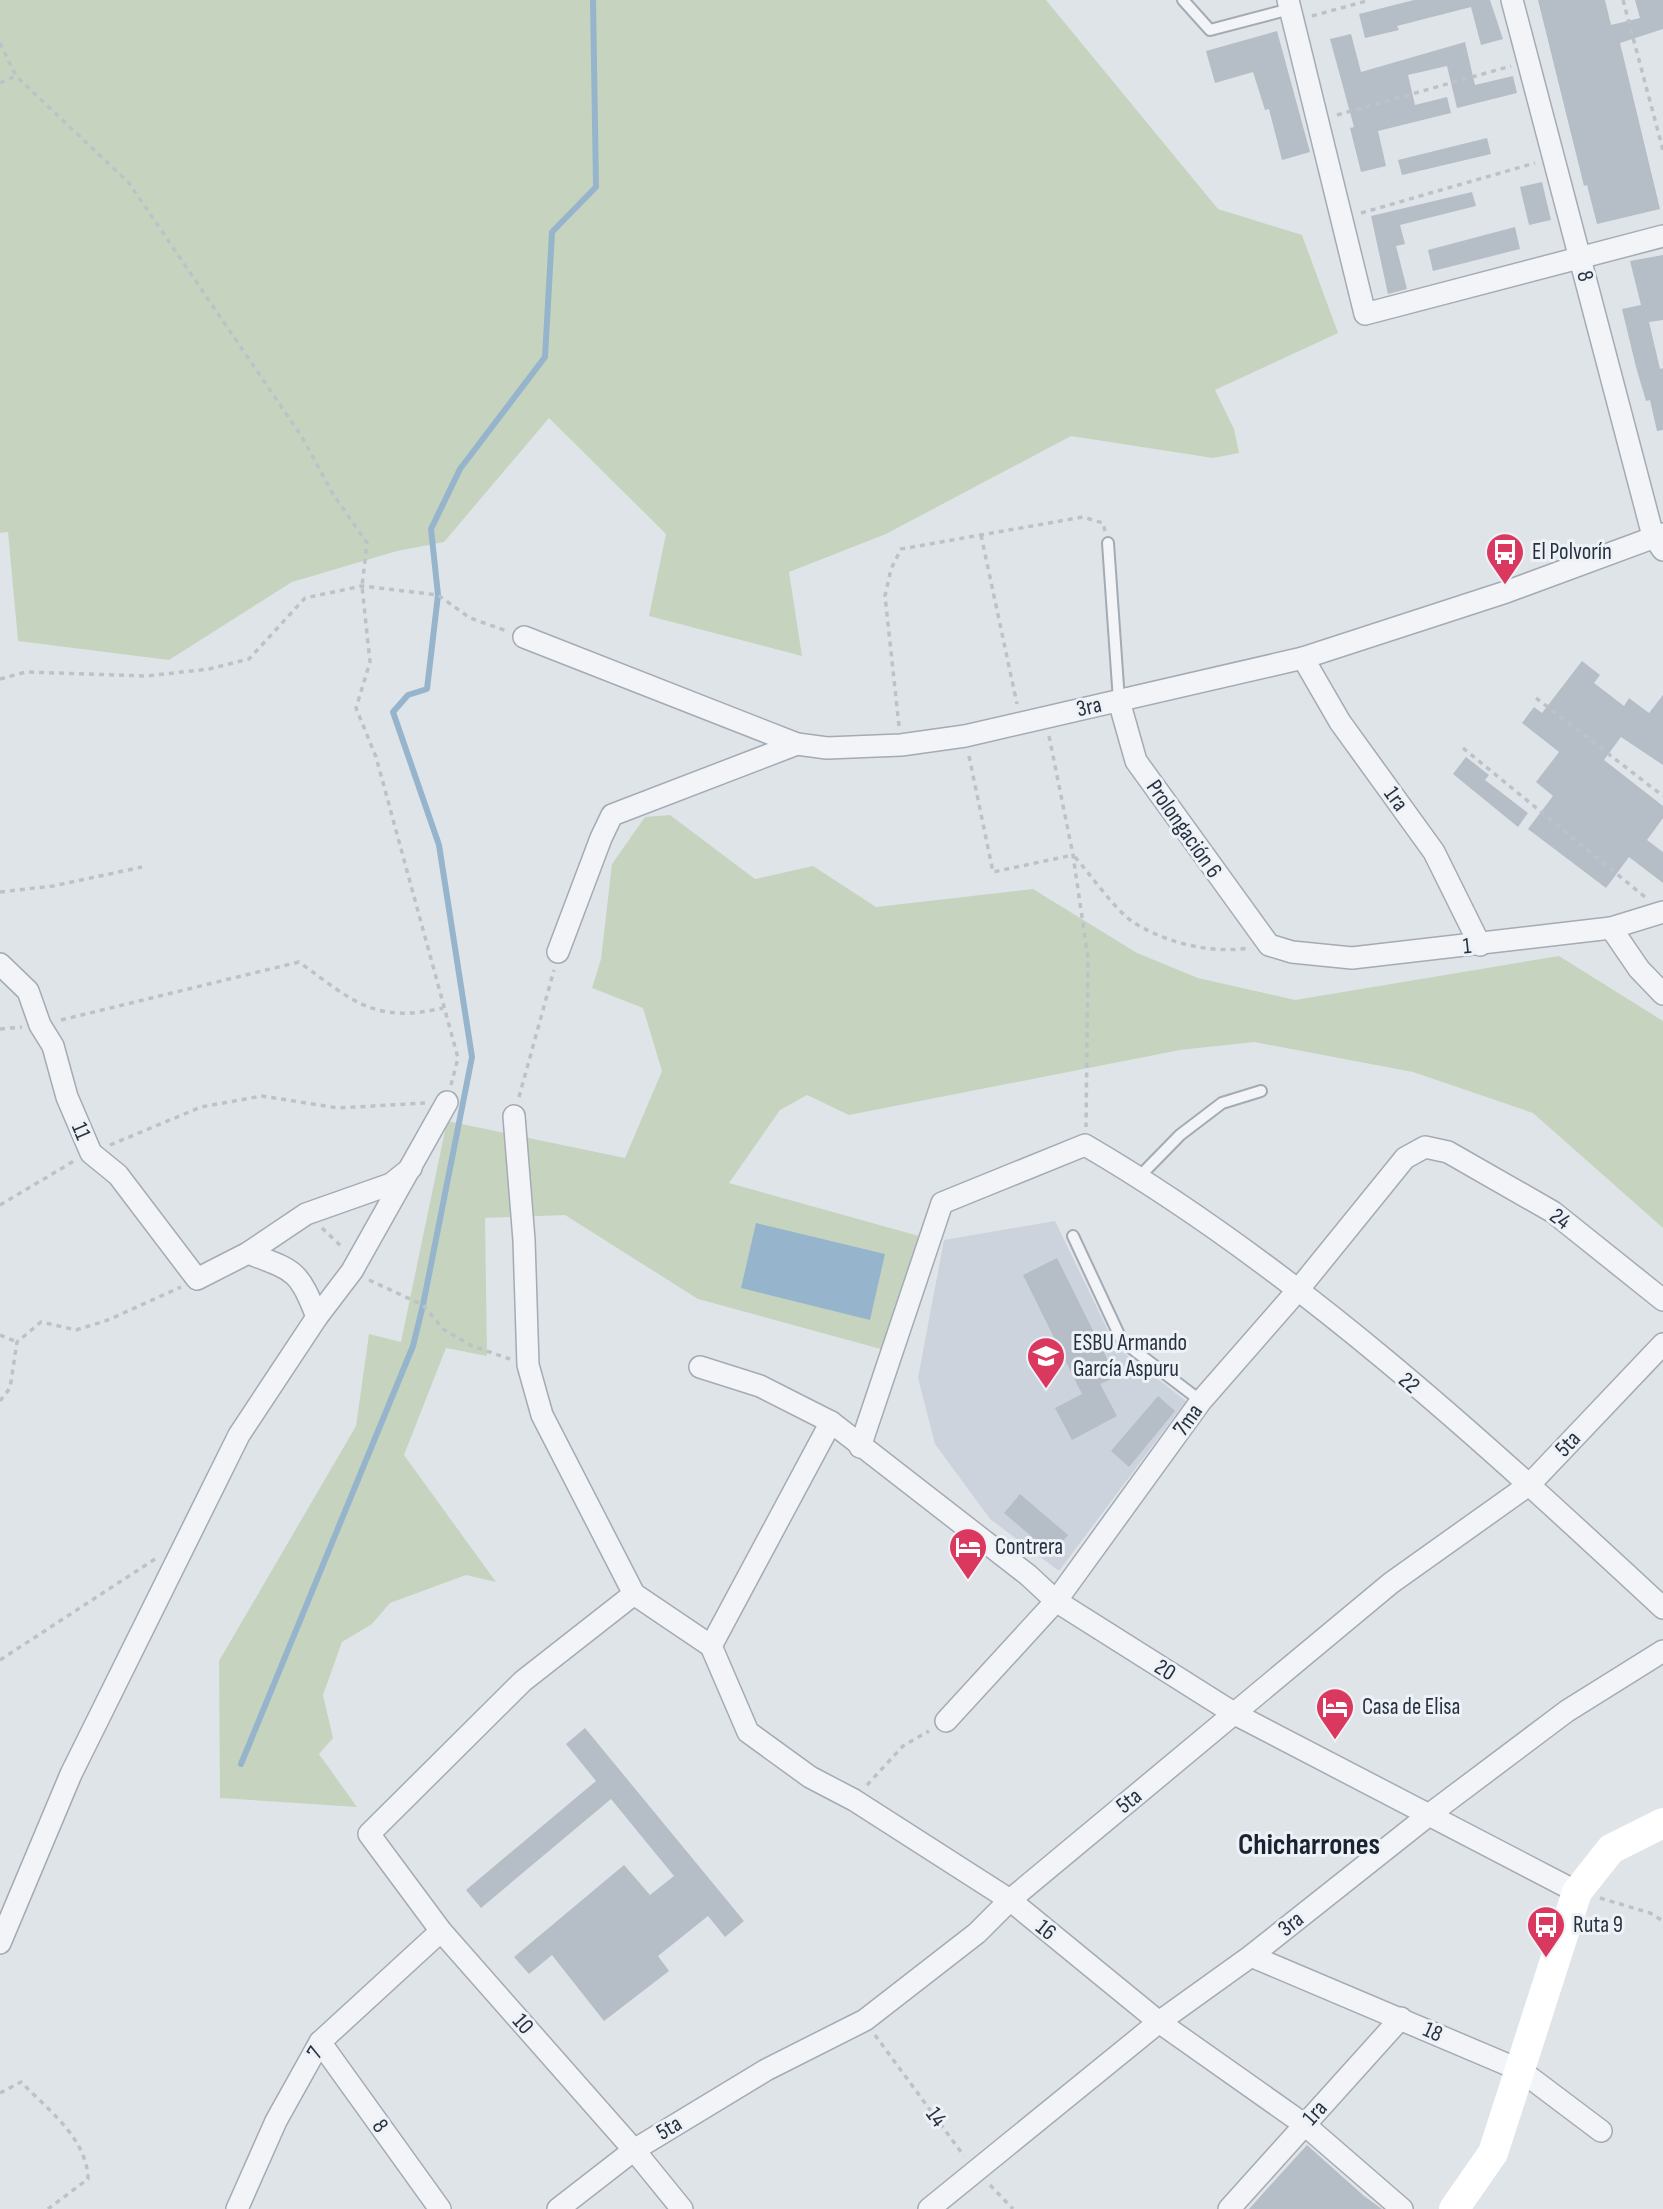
<svg xmlns="http://www.w3.org/2000/svg" width="1663" height="2209" font-family="'Sofia Sans Condensed',sans-serif">
  <style>
    .built { fill: #ccd3dc }
    .green { fill: #c6d4bf }
    .water { fill: #96b5cd }
    .lines { fill: none; stroke-linecap: round; stroke-linejoin: round }
    .stream { stroke: #96b5cd; stroke-width: 6 }
    .building { fill: #b5bdc7 }
    .lane-casing { stroke: #a4abb4; stroke-width: 14 }
    .street-casing { stroke: #a4abb4; stroke-width: 24 }
    .path { stroke: #bdc2c8; stroke-width: 3.5; stroke-dasharray: 5 5; stroke-linecap: butt }
    .lane { stroke: #f2f4f7; stroke-width: 10 }
    .street { stroke: #f2f4f7; stroke-width: 21 }
    .secondary { stroke: #fff; stroke-width: 30 }
    .labels { text-anchor: middle; dominant-baseline: central; stroke-width: 6; stroke-linejoin: round; paint-order: stroke }
    .street-label { font-size: 23px; fill: #263242; stroke: #eef2f7 }
    .poi-label { font-size: 23px; fill: #263242; stroke: #eef2f7; text-anchor: start }
    .district-label { font-size: 30px; font-weight: bold; fill: #192332; stroke: #eef2f7 }
  </style>
  <rect width="100%" height="100%" fill="#dfe4e9"/>
  <!-- built -->
  <polygon class="built" points="1055,1221 1116,1347 1186,1401 1059,1571 990,1519 935,1444 918,1378 944,1240"/>
  <!-- green -->
  <g class="green">
    <polygon points="0,0 1046,0 1218,209 1302,235 1338,333 1215,390 1234,429 1239,453 1213,458 1071,436 886,534 789,572 802,656 649,616 666,534 549,418 444,542 397,551 292,582 169,660 18,641 8,532 0,533"/>
    <polygon points="670,815 755,879 813,866 876,907 1033,889 1137,953 1198,978 1295,1000 1559,956 1663,1021 1663,1228 1533,1113 1413,1072 1254,1042 1180,1050 849,1115 807,1095 780,1110 729,1183 919,1236 888,1351 698,1299 565,1215 485,1218 487,1356 446,1348 404,1455 496,1582 466,1575 390,1603 372,1624 342,1642 323,1695 333,1738 319,1754 357,1807 220,1798 219,1661 356,1426 369,1334 401,1342 447,1121 625,1158 662,1071 643,1008 592,988 601,959 612,864 645,817"/>
  </g>
  <!-- water -->
  <polygon class="water" points="756,1223 885,1254 870,1320 741,1288"/>
  <g class="lines">
    <!-- stream -->
    <polyline class="stream" points="241,1764 413,1346 423,1305 472,1057 439,845 393,712 408,695 427,689 438,595 431,529 460,469 545,357 552,232 596,187 593,0"/>
  </g>
  <!-- building -->
  <g class="building">
    <polygon points="1414,0 1490,0 1503,39 1481,45 1471,7 1397,26 1399,30 1365,38 1359,14"/>
    <polygon points="1538,0 1605,0 1611,25 1640,18 1635,0 1663,0 1663,29 1620,43 1660,209 1597,224 1587,185 1584,186"/>
    <polygon points="1277,31 1310,152 1282,160 1269,109 1265,110 1253,72 1215,83 1206,51"/>
    <polygon points="1351,34 1361,72 1465,42 1475,85 1513,76 1517,93 1457,108 1447,66 1408,75 1415,105 1447,97 1451,113 1378,131 1386,166 1361,172 1350,128 1354,127 1330,39"/>
    <polygon points="1487,138 1491,154 1402,175 1398,160"/>
    <polygon points="1542,182 1551,220 1529,225 1520,187"/>
    <polygon points="1472,192 1476,206 1400,225 1405,244 1396,246 1407,289 1388,294 1371,216"/>
    <polygon points="1515,227 1520,249 1433,271 1428,250"/>
    <polygon points="1663,255 1663,320 1649,322 1660,369 1663,368 1663,430 1657,431 1650,400 1646,401 1636,367 1622,309 1641,305 1630,261"/>
    <polygon points="1582,661 1600,675 1594,683 1624,706 1629,698 1649,713 1663,695 1663,765 1621,737 1604,760 1663,806 1663,818 1647,840 1663,852 1663,883 1629,857 1606,888 1528,829 1553,796 1536,782 1559,752 1522,723 1534,707 1542,713"/>
    <polygon points="1466,757 1489,775 1485,780 1528,813 1518,827 1453,774"/>
    <polygon points="1057,1258 1116,1377 1100,1384 1117,1416 1072,1440 1055,1408 1082,1394 1023,1275"/>
    <polygon points="1158,1396 1175,1411 1129,1467 1111,1451"/>
    <polygon points="1020,1494 1068,1535 1052,1554 1004,1513"/>
    <polygon points="585,1728 744,1921 725,1937 708,1916 658,1956 669,1971 604,2021 552,1955 529,1974 514,1957 624,1865 650,1895 674,1876 611,1799 481,1908 466,1890 596,1781 566,1744"/>
    <polygon points="1307,2145 1364,2196 1382,2209 1249,2209"/>
  </g>
  <g class="lines">
    <defs>
      <g id="lane">
        <polyline points="1183,0 1210,30 1290,9"/>
        <polyline points="1108,543 1119,701"/>
        <polyline points="1139,1177 1180,1135 1222,1103 1261,1091"/>
        <polyline points="1073,1236 1122,1341 1201,1401"/>
      </g>
      <g id="street">
        <polyline points="1288,0 1365,314 1663,236"/>
        <polyline points="1512,0 1653,536 1663,550"/>
        <polyline points="524,637 797,744 827,748 901,745 965,736 1303,658 1506,592 1663,534"/>
        <polyline points="1303,658 1340,722 1434,852 1480,945"/>
        <polyline points="1119,701 1136,761 1269,945 1292,952 1352,958 1611,928 1663,912"/>
        <polyline points="1611,928 1639,969 1663,994"/>
        <polyline points="558,952 601,838 612,815 797,744"/>
        <polyline points="0,964 28,991 40,1025 53,1046 67,1097 91,1153 118,1175 197,1279 248,1253 306,1214 391,1184 411,1168"/>
        <polyline points="514,1116 524,1240 528,1365 542,1415 634,1594 711,1646"/>
        <polyline points="317,1317 352,1271 447,1102"/>
        <polyline points="700,1367 760,1386 831,1422 1028,1575 1056,1601 1235,1714 1577,1892"/>
        <path d="M860 1447 942 1203 1085 1145C1296 1268 1485 1443 1663 1608"/>
        <polyline points="634,1594 523,1681 369,1834 441,1931 634,2150 682,2209"/>
        <polyline points="711,1646 748,1732 810,1777 854,1800 1010,1900 1159,2022 1305,2125 1402,2209"/>
        <polyline points="711,1646 831,1422"/>
        <polyline points="946,1721 1056,1601 1201,1401 1298,1290 1405,1158 1425,1147 1448,1152 1553,1212 1663,1300"/>
        <path d="M0 1943 71 1774 239 1435 317 1317C298 1269 295 1271 248 1253"/>
        <polyline points="1251,1956 1520,2070 1601,2131"/>
        <polyline points="320,2042 440,2209"/>
        <polyline points="237,2209 276,2121 320,2042 441,1931"/>
        <polyline points="558,2209 634,2150 766,2070 865,2020 977,1933 1010,1900 1391,1583 1530,1484 1663,1344"/>
        <polyline points="929,2209 1159,2022 1251,1956 1430,1814 1567,1711 1663,1651"/>
        <polyline points="1229,2209 1401,2018"/>
      </g>
    </defs>
    <!-- lane casing -->
    <use href="#lane" class="lane-casing"/>
    <!-- street casing -->
    <use href="#street" class="street-casing"/>
    <!-- path -->
    <g class="path">
      <polyline points="1623,0 1663,150"/>
      <polyline points="1312,16 1370,0"/>
      <polyline points="0,43 16,76 129,183 302,437 333,494 367,543 362,586 370,662 356,708 376,757 458,1058 451,1085"/>
      <polyline points="0,83 16,76"/>
      <polyline points="1337,115 1511,66"/>
      <polyline points="1361,213 1535,163"/>
      <polyline points="981,535 1017,704"/>
      <polyline points="0,679 26,672 146,676 209,669 249,659 305,598 362,586 438,595 470,618 507,631"/>
      <polyline points="1536,698 1663,796"/>
      <polyline points="899,726 885,596 891,569 901,549 1083,517 1103,523 1105,531"/>
      <polyline points="1049,736 1073,855 1088,958 1086,1127"/>
      <polyline points="1463,748 1645,897"/>
      <polyline points="969,756 993,872 1073,855"/>
      <path d="M1075 857C1089 873 1117 912 1133 922 1166 943 1211 954 1249 948"/>
      <polyline points="0,892 53,886 142,867"/>
      <path d="M61 1020 299 962C353 1001 374 1024 443 1008"/>
      <polyline points="0,1029 22,1027"/>
      <polyline points="519,1097 554,970"/>
      <polyline points="110,1145 201,1107 262,1096 338,1108 425,1103"/>
      <polyline points="0,1205 74,1161"/>
      <polyline points="322,1228 342,1247"/>
      <polyline points="369,1280 423,1305 443,1329 472,1346 510,1359"/>
      <polyline points="0,1335 17,1342"/>
      <polyline points="0,1401 10,1388 17,1342 41,1322 76,1330 108,1320 181,1287"/>
      <polyline points="0,1660 155,1559"/>
      <polyline points="867,1785 903,1746 929,1731"/>
      <polyline points="1600,1898 1650,1913 1663,1921"/>
      <polyline points="875,2035 964,2156"/>
      <path d="M0 2093 21 2082C48 2110 87 2138 88 2179L48 2209"/>
      <polyline points="990,2185 1013,2209"/>
    </g>
    <!-- lane -->
    <use href="#lane" class="lane"/>
    <!-- street -->
    <use href="#street" class="street"/>
    <!-- secondary -->
    <polyline class="secondary" points="1454,2209 1493,2153 1577,1892 1611,1849 1663,1823"/>
  </g>
  <!-- icons -->
  <defs>
    <symbol id="bus-pin" viewBox="-11 -11 22 30"><path d="M0 17L-7.5 6A9.5 9.5 0 1 1 7.5 6Z" fill="#da385e" stroke="#eef2f7"/><path d="M-5-6H5V4H4V6H2V4H-2V6H-4V4H-5ZM-3.5-4V0h7V-4ZM-3.5 1.2v1.5H-2V1.2ZM2 1.2v1.5H3.5V1.2Z" fill="#fff"/></symbol>
    <symbol id="school-pin" viewBox="-11 -11 22 30"><path d="M0 17L-7.5 6A9.5 9.5 0 1 1 7.5 6Z" fill="#da385e" stroke="#eef2f7"/><path d="M0-5L7-2L0 1L-7-2ZM-4 1L0 2.5L4 1V4Q0 6-4 4Z" fill="#fff"/></symbol>
    <symbol id="hotel-pin" viewBox="-11 -11 22 30"><path d="M0 17L-7.5 6A9.5 9.5 0 1 1 7.5 6Z" fill="#da385e" stroke="#eef2f7"/><path d="M-6-4.5h1.5V1H6V5H4.5V3h-9V5H-6ZM-4 0a1.8 1.8 0 1 1 3.6 0ZM.5 0V-2.5h3Q6-2.5 6 0Z" fill="#fff"/></symbol>
  </defs>
  <g fill-rule="evenodd">
    <use href="#bus-pin" x="1483" y="530" width="44" height="60"/>
    <use href="#school-pin" x="1024" y="1334" width="44" height="60"/>
    <use href="#hotel-pin" x="946" y="1525" width="44" height="60"/>
    <use href="#hotel-pin" x="1313" y="1685" width="44" height="60"/>
    <use href="#bus-pin" x="1524" y="1903" width="44" height="60"/>
  </g>
  <g class="labels">
    <!-- street labels -->
    <g class="street-label">
      <text transform="translate(1585 276) rotate(75)">8</text>
      <text transform="translate(1089 707) rotate(-12)">3ra</text>
      <text transform="translate(1396 799) rotate(54)">1ra</text>
      <text transform="translate(1184 829) rotate(55)">Prolongación 6</text>
      <text transform="translate(1467 946) rotate(-6)">1</text>
      <text transform="translate(81 1131) rotate(67)">11</text>
      <text transform="translate(1560 1219) rotate(36)">24</text>
      <text transform="translate(1409 1383) rotate(40)">22</text>
      <text transform="translate(1188 1420) rotate(-54)">7ma</text>
      <text transform="translate(1568 1444) rotate(-47)">5ta</text>
      <text transform="translate(1165 1670) rotate(32)">20</text>
      <text transform="translate(1129 1801) rotate(-39)">5ta</text>
      <text transform="translate(1291 1924) rotate(-38)">3ra</text>
      <text transform="translate(1046 1930) rotate(39)">16</text>
      <text transform="translate(523 2024) rotate(49)">10</text>
      <text transform="translate(1433 2032) rotate(24)">18</text>
      <text transform="translate(315 2053) rotate(-58)">7</text>
      <text transform="translate(1315 2113) rotate(-48)">1ra</text>
      <text transform="translate(936 2117) rotate(54)">14</text>
      <text transform="translate(380 2126) rotate(54)">8</text>
      <text transform="translate(669 2128) rotate(-31)">5ta</text>
    </g>
    <!-- poi labels -->
    <g class="poi-label">
      <text x="1532" y="552">El Polvorín</text>
      <text x="1073" y="1343">ESBU Armando<tspan x="1073" dy="26">García Aspuru</tspan></text>
      <text x="995" y="1547">Contrera</text>
      <text x="1362" y="1707">Casa de Elisa</text>
      <text x="1573" y="1925">Ruta 9</text>
    </g>
    <!-- district labels -->
    <g class="district-label">
      <text x="1309" y="1845">Chicharrones</text>
    </g>
  </g>
</svg>
